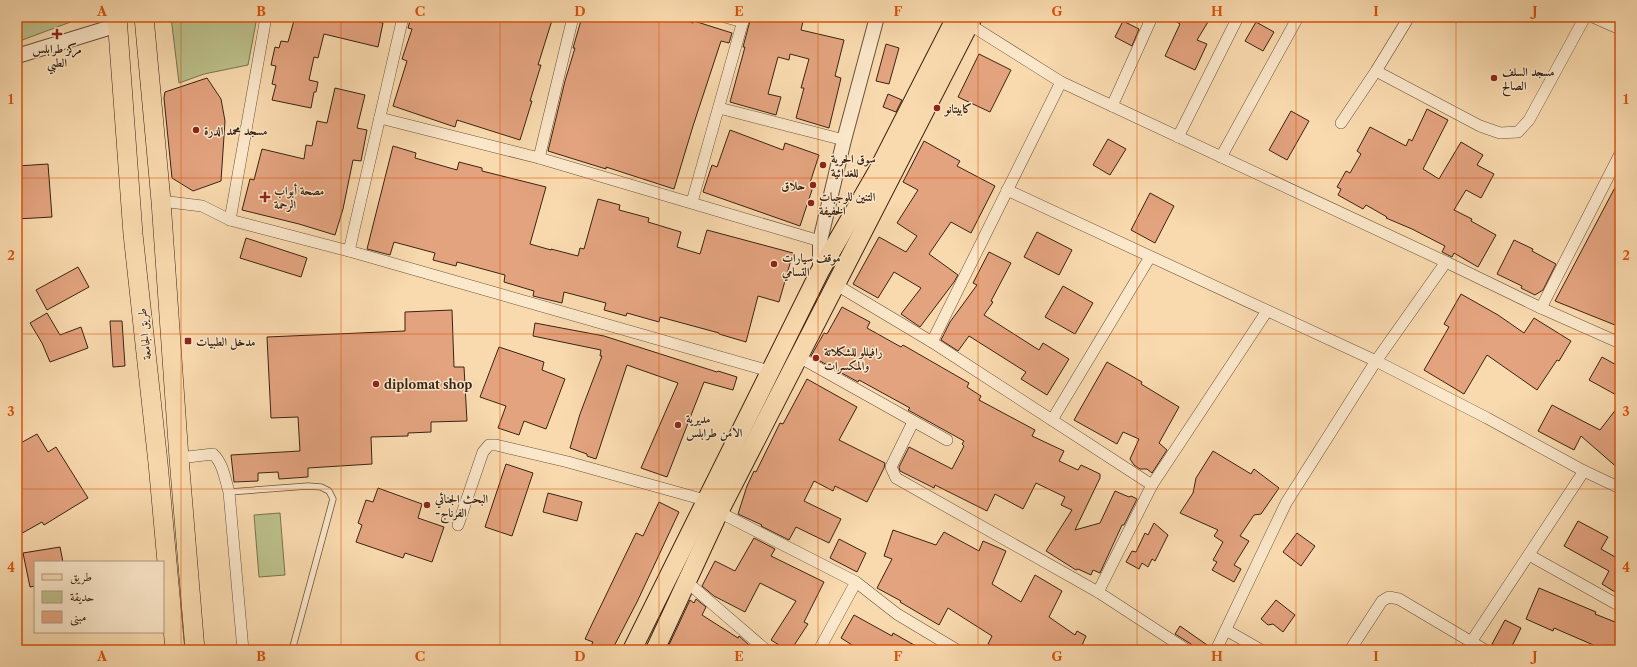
<svg xmlns="http://www.w3.org/2000/svg" width="1637" height="667" font-family="'Libre Caslon Text',Amiri,serif">
  <style>
    .green { fill: #bcc08b; stroke: #7b724f }
    .building { fill: #e3a37f; stroke: #3a2313 }
    .lines { fill: none; stroke-linecap: round; stroke-linejoin: round }
    .service-casing { stroke: #6a513a; stroke-width: 7 }
    .minor-casing { stroke: #6a513a; stroke-width: 12 }
    .tertiary-casing { stroke: #6a513a; stroke-width: 16 }
    .primary-casing { stroke: #3a2313; stroke-width: 20 }
    .trunk-casing { stroke: #3a2313; stroke-width: 20 }
    .service { stroke: #fbe7ca; stroke-width: 5.5 }
    .minor { stroke: #fbe7ca; stroke-width: 11 }
    .tertiary { stroke: #fbe7ca; stroke-width: 14 }
    .primary { stroke: #f9daae; stroke-width: 18 }
    .trunk { stroke: #f9daae; stroke-width: 19 }
    .grid { fill: none; stroke: #d7540d; stroke-width: 1; stroke-opacity: 0.55 }
    .poi-dot { fill: #8f2418; stroke: #fbe7ca; stroke-width: 1.5 }
    .labels { text-anchor: middle; dominant-baseline: central; stroke-width: 3; stroke-linejoin: round; paint-order: stroke }
    .poi-label { font-size: 12px; font-weight: bold; fill: #3a2313; stroke: #fbe7ca; text-anchor: start }
    .street-label { font-size: 12px; fill: #3a2313; stroke: #fbe7ca }
    .neatline { fill: none; stroke: #d7540d; stroke-width: 1.5 }
    .grid-label { font-size: 13px; text-anchor: middle; font-weight: bold; fill: #d7540d }
  </style>
  <rect width="100%" height="100%" fill="#f9daae"/>
  <filter id="stains"><feTurbulence type="fractalNoise" baseFrequency=".005" numOctaves="4"/><feColorMatrix values="0 0 0 0 .2 0 0 0 0 .09 0 0 0 0 .02 0 0 0 .5 -.17"/></filter>
  <radialGradient id="worn" r=".72"><stop offset=".6" stop-color="#630" stop-opacity="0"/><stop offset="1" stop-color="#630" stop-opacity=".3"/></radialGradient>
  <!-- green -->
  <g class="green">
    <polygon points="17,17 84,17 17,42"/>
    <polygon points="171,17 257,17 248,65 204,74 179,83"/>
    <polygon points="280,513 285,575 259,577 254,515"/>
  </g>
  <!-- building -->
  <g class="building">
    <polygon points="295,17 357,17 383,23 378,47 324,34 318,58 314,57 309,80 318,82 316,92 314,92 311,108 272,100 276,85 272,84 276,66 271,65 275,47 279,48 281,41 288,42"/>
    <polygon points="411,17 553,17 538,65 541,65 530,101 532,101 520,140 457,120 455,127 393,106 407,61 402,59 412,29 408,28"/>
    <polygon points="582,17 676,17 693,23 694,21 732,33 729,43 721,41 693,126 674,189 606,167 606,169 548,151 565,81 575,48 573,48"/>
    <polygon points="751,17 804,17 801,30 844,40 835,76 841,78 829,128 796,118 804,88 801,88 809,59 790,54 789,60 778,57 768,94 781,97 776,115 730,102 745,47 743,47"/>
    <polygon points="1169,17 1211,17 1197,40 1207,44 1195,70 1165,56 1180,24"/>
    <polygon points="1123,21 1139,29 1132,46 1115,37"/>
    <polygon points="1256,22 1274,32 1263,51 1245,41"/>
    <polygon points="886,44 899,48 889,84 876,81"/>
    <polygon points="979,54 1011,70 990,112 958,97"/>
    <polygon points="207,78 221,99 225,121 221,181 193,191 172,178 164,98 165,92"/>
    <polygon points="335,88 365,95 357,128 367,130 361,161 353,160 343,209 335,235 299,224 242,210 250,179 254,180 262,149 304,159 306,145 312,146 317,121 327,123"/>
    <polygon points="888,94 902,100 896,112 883,107"/>
    <polygon points="1427,109 1448,120 1423,169 1439,179 1461,142 1483,155 1477,165 1494,174 1481,198 1466,190 1454,210 1472,219 1471,221 1496,235 1478,267 1454,253 1452,257 1442,252 1445,246 1412,229 1386,218 1387,217 1366,205 1363,209 1338,195 1341,189 1337,187 1346,171 1350,173 1361,154 1357,151 1370,127 1406,146 1409,139 1412,141"/>
    <polygon points="1291,111 1309,121 1287,160 1269,150"/>
    <polygon points="730,130 783,150 785,143 819,155 809,186 813,187 800,226 703,192 712,165 717,167"/>
    <polygon points="1108,139 1126,149 1110,175 1093,165"/>
    <polygon points="924,141 960,161 957,166 995,186 971,233 951,222 929,254 958,275 954,282 920,327 901,314 921,288 894,272 878,298 853,284 879,237 906,252 917,236 897,223 918,190 903,182"/>
    <polygon points="393,146 416,153 415,158 457,170 459,162 482,168 482,171 546,187 530,244 551,250 551,249 578,256 580,248 584,249 598,199 620,205 619,210 649,218 648,222 681,232 677,247 700,254 707,230 793,253 779,302 758,296 746,342 719,334 719,333 660,317 659,322 627,313 626,316 604,310 606,303 564,292 562,303 533,296 534,291 504,282 505,275 457,262 456,266 433,260 435,253 394,242 390,255 367,249"/>
    <polygon points="48,164 52,217 17,219 17,166"/>
    <polygon points="1620,178 1620,327 1555,301"/>
    <polygon points="1150,193 1174,206 1155,243 1131,230"/>
    <polygon points="1037,232 1072,250 1059,275 1024,257"/>
    <polygon points="246,238 307,258 301,277 240,258"/>
    <polygon points="1514,240 1533,249 1532,251 1556,264 1543,290 1535,295 1521,288 1522,286 1497,274"/>
    <polygon points="989,252 1011,263 991,301 993,302 984,315 1039,350 1043,343 1069,359 1047,395 1021,379 1026,372 969,336 958,351 941,340 950,322 977,285 973,283"/>
    <polygon points="78,267 89,287 47,310 36,290"/>
    <polygon points="1063,286 1093,303 1075,334 1045,317"/>
    <polygon points="1461,294 1498,315 1524,333 1534,318 1571,341 1559,361 1557,360 1537,390 1487,355 1464,394 1424,370 1449,327 1444,324"/>
    <polygon points="842,307 870,322 867,328 901,347 903,345 969,383 967,387 981,396 979,400 1035,430 1032,436 1064,451 1059,461 1078,470 1081,465 1100,474 1100,478 1075,530 1100,523 1115,491 1129,497 1131,496 1137,499 1124,525 1122,525 1100,573 1093,570 1091,575 1078,569 1076,570 1046,551 1072,510 1061,505 1065,497 1036,483 1023,509 995,494 987,511 935,485 934,488 900,471 899,467 909,447 952,469 964,446 962,444 964,441 908,410 910,408 859,380 858,382 811,356 824,333 827,334"/>
    <polygon points="452,310 454,367 464,367 467,421 431,422 431,432 408,433 408,436 371,437 372,464 308,468 308,477 279,479 278,472 258,473 258,481 234,482 231,455 300,451 298,417 271,418 267,337 405,331 405,312"/>
    <polygon points="47,313 60,335 81,327 88,348 50,362 42,343 30,323"/>
    <polygon points="110,321 122,321 125,366 113,367"/>
    <polygon points="535,323 604,336 717,372 718,371 737,377 733,390 704,382 667,477 641,468 678,383 627,365 596,459 587,456 587,454 570,448 580,414 602,356 600,356 601,350 533,336"/>
    <polygon points="499,347 544,362 542,370 565,379 546,429 524,421 519,435 498,428 506,406 480,397"/>
    <polygon points="1602,357 1620,367 1620,397 1589,380"/>
    <polygon points="1107,362 1142,382 1141,384 1179,407 1159,443 1167,450 1152,473 1147,469 1140,469 1134,465 1130,459 1139,439 1123,432 1117,444 1074,420"/>
    <polygon points="807,379 857,407 839,440 885,463 884,468 867,502 835,486 833,491 814,481 804,501 841,519 829,543 796,527 789,540 761,526 762,525 738,514 747,486 754,471 756,472 780,423 783,424"/>
    <polygon points="1620,404 1620,470 1581,436 1574,450 1538,431 1552,405 1600,430"/>
    <polygon points="37,434 48,452 56,447 88,498 44,525 42,522 17,536 17,445"/>
    <polygon points="1213,451 1251,474 1254,469 1279,488 1261,514 1254,515 1240,536 1249,541 1234,565 1241,569 1234,582 1212,570 1217,562 1213,560 1223,542 1214,536 1218,530 1180,513 1193,493 1196,478"/>
    <polygon points="506,464 533,473 512,536 485,527"/>
    <polygon points="378,488 422,504 418,518 444,527 432,562 405,553 403,558 356,542 362,525 358,523 366,500 373,502"/>
    <polygon points="548,493 582,502 577,521 543,512"/>
    <polygon points="659,502 679,512 637,602 612,650 589,650 593,642 585,639 593,622 636,533 643,536"/>
    <polygon points="1578,521 1608,537 1601,549 1617,558 1620,552 1620,595 1602,584 1609,571 1564,546"/>
    <polygon points="1154,523 1168,535 1155,561 1152,559 1148,567 1142,563 1139,569 1126,562 1132,551 1136,552 1145,533 1148,535"/>
    <polygon points="893,530 936,545 944,532 979,551 983,541 1006,551 992,584 1021,602 1035,575 1062,591 1049,617 1075,635 1077,631 1086,636 1080,650 1021,650 1014,646 1012,650 1001,650 988,644 992,636 948,608 939,625 900,602 901,601 877,588 892,559 884,556"/>
    <polygon points="1297,533 1315,546 1301,566 1283,552"/>
    <polygon points="754,538 775,549 771,556 824,582 804,622 808,624 791,650 787,650 771,640 796,601 760,583 745,612 714,596 702,586 715,561 735,571"/>
    <polygon points="839,539 866,553 857,572 830,558"/>
    <polygon points="60,547 63,562 35,562 35,586 30,587 23,553"/>
    <polygon points="1539,588 1596,612 1595,614 1620,624 1620,650 1605,650 1554,628 1553,631 1526,619"/>
    <polygon points="696,599 706,607 702,615 738,638 739,636 749,645 746,650 674,650 668,647 690,600 694,603"/>
    <polygon points="1276,600 1295,615 1283,632 1273,624 1268,625 1261,619"/>
    <polygon points="854,615 892,636 893,633 923,650 860,650 841,638"/>
    <polygon points="1505,620 1521,628 1510,650 1503,650 1492,644"/>
    <polygon points="1180,626 1210,647 1209,650 1194,650 1191,644 1175,634"/>
  </g>
  <g class="lines">
    <defs>
      <polyline id="service" points="229,492 308,486 321,487 329,491 333,499 292,650"/>
      <g id="minor">
        <polyline points="725,17 743,22"/>
        <polyline points="1593,17 1620,29"/>
        <polyline points="964,21 1061,82 1446,262 1541,308 1620,343"/>
        <polyline points="1376,71 1480,126 1500,133 1518,132 1529,120 1585,17"/>
        <polyline points="1112,106 1152,17"/>
        <polyline points="719,108 844,140"/>
        <polyline points="380,118 539,158 820,241"/>
        <polyline points="1341,123 1376,71 1409,17"/>
        <polyline points="1178,137 1238,17"/>
        <polyline points="1221,157 1298,17"/>
        <polyline points="539,158 573,17"/>
        <polyline points="1007,190 1376,361 1487,418 1584,471 1620,488"/>
        <polyline points="161,201 202,206 230,220 349,251 769,371"/>
        <polyline points="692,202 744,17"/>
        <polyline points="230,220 266,17"/>
        <polyline points="349,251 403,17"/>
        <polyline points="835,284 932,342 1061,82"/>
        <polyline points="1541,308 1620,154"/>
        <polyline points="932,342 1152,485 1267,311"/>
        <polyline points="799,357 947,440"/>
        <polyline points="1052,420 1150,257"/>
        <polyline points="913,422 891,467 896,478 1098,592 1187,650"/>
        <path d="M179 458 213 454C223 463 225 479 229 492L243 650"/>
        <polyline points="719,512 856,582 897,614 957,650"/>
        <polyline points="458,525 483,452 489,445 496,445 568,462 705,500"/>
        <polyline points="1529,555 1620,606"/>
        <polyline points="687,582 766,650"/>
        <polyline points="1098,592 1152,485"/>
        <polyline points="1226,630 1261,650"/>
        <polyline points="1471,642 1584,471"/>
        <polyline points="819,650 856,582"/>
        <polyline points="1216,650 1286,503 1376,361 1446,262"/>
        <polyline points="1350,650 1382,601 1389,597 1399,599 1485,650"/>
      </g>
      <g id="tertiary">
        <polyline points="17,56 118,25"/>
        <polyline points="820,271 820,241 844,140 877,17"/>
      </g>
      <g id="primary">
        <polyline points="632,650 820,271 877,172 956,17"/>
        <polyline points="655,650 719,512 973,17"/>
      </g>
      <g id="trunk">
        <polyline points="117,17 133,234 158,463 175,650"/>
        <polyline points="144,17 161,201 179,458 195,650"/>
      </g>
    </defs>
    <!-- service casing -->
    <use href="#service" class="service-casing"/>
    <!-- minor casing -->
    <use href="#minor" class="minor-casing"/>
    <!-- tertiary casing -->
    <use href="#tertiary" class="tertiary-casing"/>
    <!-- primary casing -->
    <use href="#primary" class="primary-casing"/>
    <!-- trunk casing -->
    <use href="#trunk" class="trunk-casing"/>
    <!-- service -->
    <use href="#service" class="service"/>
    <!-- minor -->
    <use href="#minor" class="minor"/>
    <!-- tertiary -->
    <use href="#tertiary" class="tertiary"/>
    <!-- primary -->
    <use href="#primary" class="primary"/>
    <!-- trunk -->
    <use href="#trunk" class="trunk"/>
  </g>
  <!-- grid -->
  <path class="grid" d="M181 17V650M341 17V650M500 17V650M659 17V650M818 17V650M978 17V650M1137 17V650M1296 17V650M1456 17V650M17 178H1620M17 334H1620M17 489H1620"/>
  <!-- markers -->
  <g class="poi-dot">
    <path d="M55 28h4v4h4v4h-4v4h-4v-4h-4v-4h4z"/>
    <circle cx="1494" cy="78" r="4"/>
    <circle cx="937" cy="108" r="4"/>
    <circle cx="196" cy="130" r="4"/>
    <circle cx="823" cy="165" r="4"/>
    <circle cx="813" cy="185" r="4"/>
    <path d="M263 191h4v4h4v4h-4v4h-4v-4h-4v-4h4z"/>
    <circle cx="811" cy="203" r="4"/>
    <circle cx="774" cy="264" r="4"/>
    <rect x="184" y="337" width="8" height="8" rx="2"/>
    <circle cx="816" cy="358" r="4"/>
    <circle cx="376" cy="384" r="4"/>
    <circle cx="678" cy="425" r="4"/>
    <circle cx="427" cy="505" r="4"/>
  </g>
  <g class="labels">
    <!-- poi labels -->
    <g class="poi-label">
      <text x="57" y="48" text-anchor="middle">مركز طرابلس<tspan x="57" dy="14">الطبي</tspan></text>
      <text x="1502" y="71">مسجد السلف<tspan x="1502" dy="14">الصالح</tspan></text>
      <text x="945" y="108">كابيتانو</text>
      <text x="204" y="130">مسجد محمد الدرة</text>
      <text x="831" y="158">سوق الحرية<tspan x="831" dy="14">للغدائية</tspan></text>
      <text x="805" y="185" text-anchor="end">حلاق</text>
      <text x="274" y="190">مصحة أبواب<tspan x="274" dy="14">الرحمة</tspan></text>
      <text x="819" y="196">التنين للوجبات<tspan x="819" dy="14">الخفيفة</tspan></text>
      <text x="782" y="257">موقف سيارات<tspan x="782" dy="14">التسامي</tspan></text>
      <text x="196" y="341">مدخل الطبيات</text>
      <text x="824" y="351">رافيللو للشكلاتة<tspan x="824" dy="14">والمكسرات</tspan></text>
      <text x="384" y="384">diplomat shop</text>
      <text x="686" y="418">مديرية<tspan x="686" dy="14">الامن طرابلس</tspan></text>
      <text x="435" y="498">البحث الجنائي<tspan x="435" dy="14">-الفرناج</tspan></text>
    </g>
    <!-- street labels -->
    <g class="street-label">
      <text transform="translate(144 334) rotate(-96)">طريق الجامعة</text>
    </g>
  </g>
  <!-- margin -->
  <rect width="1637" height="667" fill="none" stroke="#f9daae" stroke-width="44"/>
  <!-- legend -->
  <rect x="34" y="561" width="130" height="72" fill="#fbe7ca" stroke="#ae9981"/>
  <rect x="42" y="574" width="20" height="6" fill="#f9daae" stroke="#ae9981"/>
  <text x="70" y="581" font-size="12" fill="#3a2313">طريق</text>
  <rect x="42" y="591" width="20" height="12" fill="#bcc08b" stroke="#ae9981"/>
  <text x="70" y="601" font-size="12" fill="#3a2313">حديقة</text>
  <rect x="42" y="611" width="20" height="12" fill="#e3a37f" stroke="#ae9981"/>
  <text x="70" y="621" font-size="12" fill="#3a2313">مبنى</text>
  <rect x="22" y="22" width="1593" height="623" class="neatline"/>
  <g class="grid-label">
    <text x="102" y="16">A</text>
    <text x="261" y="16">B</text>
    <text x="420" y="16">C</text>
    <text x="580" y="16">D</text>
    <text x="739" y="16">E</text>
    <text x="898" y="16">F</text>
    <text x="1057" y="16">G</text>
    <text x="1217" y="16">H</text>
    <text x="1376" y="16">I</text>
    <text x="1535" y="16">J</text>
    <text x="11" y="104">1</text>
    <text x="1626" y="104">1</text>
    <text x="11" y="260">2</text>
    <text x="1626" y="260">2</text>
    <text x="11" y="416">3</text>
    <text x="1626" y="416">3</text>
    <text x="11" y="572">4</text>
    <text x="1626" y="572">4</text>
    <text x="102" y="661">A</text>
    <text x="261" y="661">B</text>
    <text x="420" y="661">C</text>
    <text x="580" y="661">D</text>
    <text x="739" y="661">E</text>
    <text x="898" y="661">F</text>
    <text x="1057" y="661">G</text>
    <text x="1217" y="661">H</text>
    <text x="1376" y="661">I</text>
    <text x="1535" y="661">J</text>
  </g>
  <rect width="100%" height="100%" filter="url(#stains)"/>
  <rect width="100%" height="100%" fill="url(#worn)"/>
</svg>
